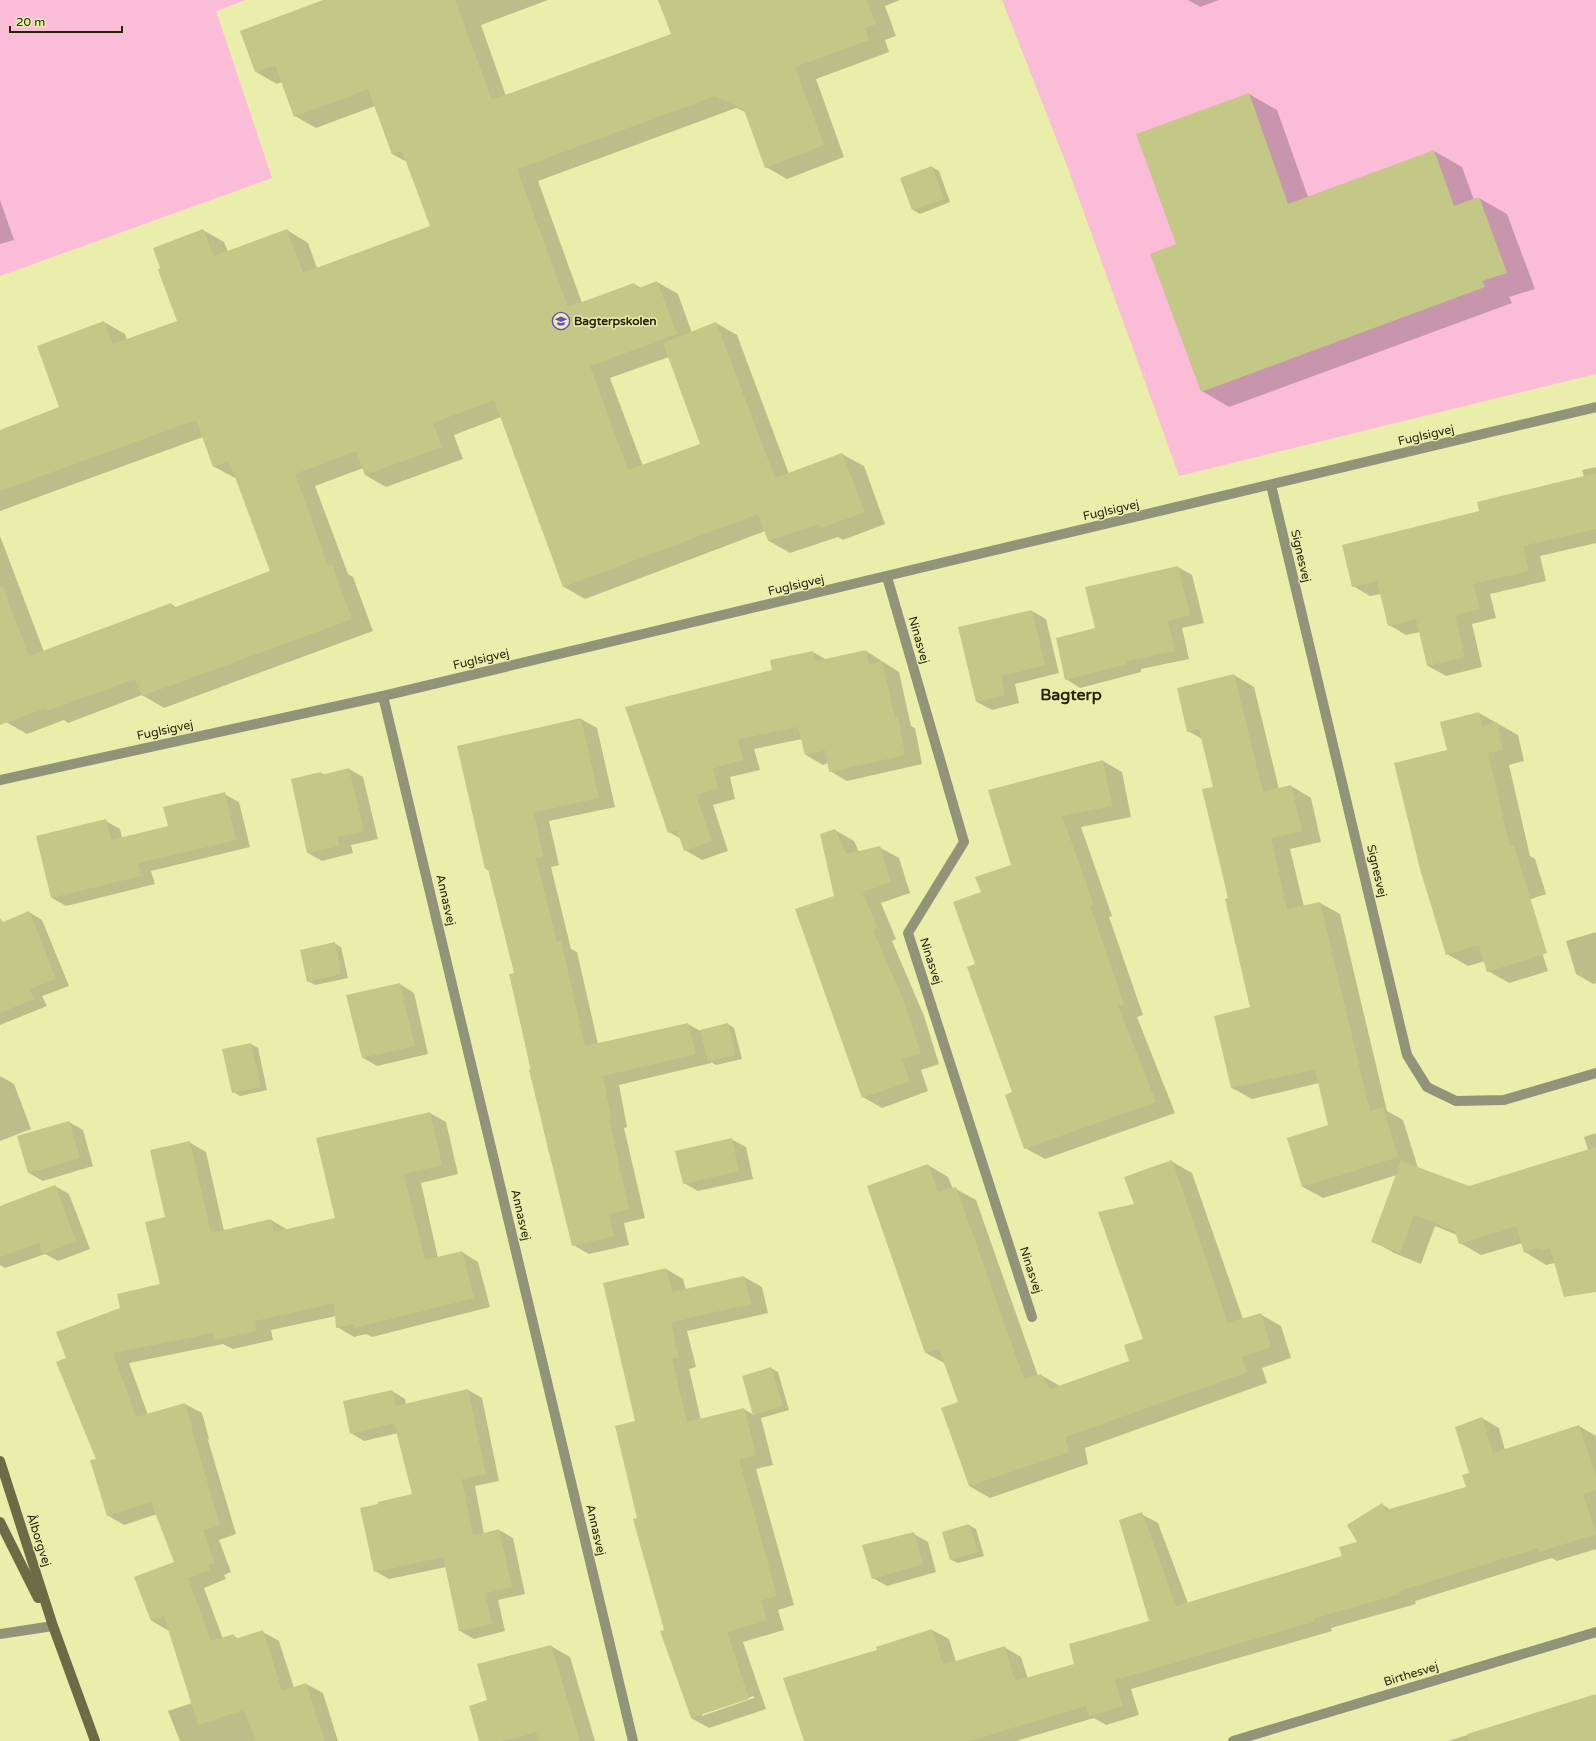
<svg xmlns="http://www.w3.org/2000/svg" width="1596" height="1741" font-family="'Varela Round',sans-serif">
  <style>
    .green { fill: #fbbcd7 }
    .shadow { fill: #0003; fill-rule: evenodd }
    .building { fill: #c4c887 }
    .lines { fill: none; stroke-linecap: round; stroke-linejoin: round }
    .service { stroke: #92947a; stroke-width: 10 }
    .minor { stroke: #92947a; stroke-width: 10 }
    .secondary { stroke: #6a6c45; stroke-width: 10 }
    .labels { text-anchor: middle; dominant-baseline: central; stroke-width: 3; stroke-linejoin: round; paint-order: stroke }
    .poi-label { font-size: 12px; font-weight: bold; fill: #24250b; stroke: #eaeeab; text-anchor: start }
    .street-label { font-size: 12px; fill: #24250b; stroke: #eaeeab }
    .district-label { font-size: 16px; font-weight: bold; fill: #24250b; stroke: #eaeeab }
  </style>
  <rect width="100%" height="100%" fill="#eaeeab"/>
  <!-- green -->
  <g class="green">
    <polygon points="0,0 246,0 216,11 272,178 0,276"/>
    <polygon points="1002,0 1596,0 1596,374 1179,476 1067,166"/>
  </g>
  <!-- shadow -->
  <g class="shadow">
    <path d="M326 0H548L481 25 506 96 672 35 676 0H900L885 6 896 36 885 40 889 52 816 79 844 157 787 179 766 167 746 112 736 108 538 181 582 303 634 284 641 288 657 282 678 294 692 333 716 323 737 335 789 474 842 454 864 466 885 524 843 540 838 537 790 553 769 541 765 531 585 599 564 587 501 417 454 435 463 459 386 487 365 475 363 468 315 486 348 574 353 577 373 631 164 708 142 695 68 723 64 720 27 734 6 722 0 705V536L44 652 171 604 177 608 272 572 236 478H235L213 466 203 437 0 511V431L60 408 104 322 125 334 127 340 178 322 203 230 224 242 228 252 287 230 308 243 317 268 431 227 407 162 392 154 375 106 316 128 295 116 282 82 277 84 256 72ZM669 357 701 444 643 466 610 378Z"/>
    <polygon points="1188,0 1219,0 1200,7"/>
    <polygon points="1249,94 1277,110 1308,197 1434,151 1462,167 1474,200 1479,198 1507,214 1535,289 1509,297 1512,303 1229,407 1202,391 1177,245 1137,135"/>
    <polygon points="932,167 939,171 950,202 920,214 913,210"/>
    <polygon points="0,200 14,240 0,244"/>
    <polygon points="1596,467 1596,543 1540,556 1546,581 1490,594 1496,618 1472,624 1482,667 1446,676 1428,666 1420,632 1406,635 1389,625 1381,594 1370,596 1353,586 1480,512 1584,477 1582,470"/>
    <polygon points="1178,567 1192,575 1204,623 1182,628 1189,659 1141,669 1141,672 1080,688 1066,679 1096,629"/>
    <polygon points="1032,611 1046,619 1059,673 1015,684 1019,703 992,710 977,702 960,628"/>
    <polygon points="866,651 899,672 911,726 915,728 922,764 847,781 830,771 828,763 823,765 806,755 802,739 754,749 760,770 730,777 735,799 713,805 728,851 702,860 685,850 681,839 669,832 773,671 813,652 827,660"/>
    <polygon points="1234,675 1254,687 1279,789 1291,786 1311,798 1321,842 1290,849 1304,907 1320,903 1340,914 1387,1111 1403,1120 1418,1168 1469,1187 1588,1150 1584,1137 1596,1133 1596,1253 1546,1265 1525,1252 1522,1243 1481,1255 1460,1243 1457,1235 1435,1226 1421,1264 1394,1253 1373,1241 1397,1175 1323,1198 1303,1187 1329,1125 1319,1083 1252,1099 1232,1088 1251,1008 1230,899 1214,787 1202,739 1188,731"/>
    <polygon points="1479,713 1518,735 1524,761 1509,765 1530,856 1535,859 1546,894 1525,901 1548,971 1509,983 1488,971 1485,961 1468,966 1447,954 1448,750"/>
    <polygon points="581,719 597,728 615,807 549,821 559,865 551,867 571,949 577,952 598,1044 688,1024 700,1031 728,1024 734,1028 742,1059 716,1065 711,1062 711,1063 619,1085 627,1127 624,1128 645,1218 624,1223 629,1245 589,1254 573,1245 552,1155 549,1153 510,975 515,974 489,871 486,869"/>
    <polygon points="1103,761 1122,772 1131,817 1081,827 1112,916 1109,917 1143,1015 1137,1017 1175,1113 1045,1159 1025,1148 1013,1092 976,965 983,892 1012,865"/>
    <polygon points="349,769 363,777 378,839 351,845 353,853 322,861 308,853 321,773 325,775"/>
    <polygon points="224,794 239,802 250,847 151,871 155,884 66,906 52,898 106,821 120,829 122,838 169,827"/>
    <polygon points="835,830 854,841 859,852 879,847 899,858 910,893 881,903 896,939 892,941 924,1016 939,1064 921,1070 928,1091 882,1108 863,1097 836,896"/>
    <polygon points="29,912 42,920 69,986 42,996 47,1006 0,1025 0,924"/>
    <polygon points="1596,932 1596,983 1593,984 1576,974 1566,941"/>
    <polygon points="334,943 341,947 348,978 315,985 308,981"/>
    <polygon points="400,984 414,993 428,1054 377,1066 363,1058"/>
    <polygon points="251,1044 258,1048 267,1090 240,1096 233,1092"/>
    <polygon points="0,1076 14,1084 31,1129 0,1141"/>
    <polygon points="430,1113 446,1122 458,1174 421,1183 438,1258 462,1252 478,1262 490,1307 372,1337 366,1334 354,1337 337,1327 336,1316 271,1330 273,1340 233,1349 223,1344 129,1363 148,1415 185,1404 202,1413 209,1439 208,1440 236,1534 219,1540 231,1572 224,1575 226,1579 204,1588 223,1639 234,1636 239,1639 263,1632 279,1641 294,1688 306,1684 323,1693 338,1741 180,1741 168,1711 192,1703 169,1631 152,1621 175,1563 157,1514 124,1525 107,1515 97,1460 67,1358 121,1308 161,1284 167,1217 189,1142 206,1152 224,1231 271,1220 288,1230 336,1219"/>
    <polygon points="69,1122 83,1130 93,1166 43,1181 29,1173"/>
    <polygon points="731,1139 746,1147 753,1179 698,1191 684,1183"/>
    <polygon points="1171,1161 1192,1173 1243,1319 1260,1314 1281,1326 1291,1358 1262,1368 1267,1383 1085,1448 1088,1464 990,1498 969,1486 960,1402 946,1364 926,1353 868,1187 928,1165 948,1177 953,1189 956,1189 976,1200 1038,1376 1041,1375 1060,1386 1131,1361 1144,1339 1135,1205"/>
    <polygon points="55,1186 69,1194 90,1249 58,1261 45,1254 5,1268 0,1265 0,1207"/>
    <path d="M666 1269 683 1279 686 1290 744 1277 762 1287 768 1313 687 1331 696 1367 689 1369 701 1420 744 1409 754 1415 771 1368 778 1372 789 1410 761 1418 773 1465 756 1469 794 1605 778 1610 784 1630 743 1642 766 1709 709 1728 691 1718 665 1630 638 1519 636 1422ZM754 1696V1698L702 1716V1713Z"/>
    <polygon points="468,1390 482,1398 499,1481 475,1486 484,1534 499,1530 513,1538 525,1594 498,1600 505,1631 474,1639 460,1631 446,1567 389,1579 375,1571 413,1495 398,1433 364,1441 351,1433 392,1391 405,1399 406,1404"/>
    <polygon points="1482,1418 1499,1428 1505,1450 1579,1426 1596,1436 1596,1549 1557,1561 1552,1558 1415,1601 1416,1604 1331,1628 1332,1631 1131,1689 1139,1715 1106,1725 1094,1718 1016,1741 805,1741 878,1651 932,1630 949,1639 956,1662 1004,1647 1021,1657 1028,1679 1076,1664 1151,1621 1141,1514 1158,1523 1188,1603 1343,1556 1359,1542 1382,1504 1391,1510 1467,1487"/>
    <polygon points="969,1525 976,1529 984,1556 958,1563 951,1560"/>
    <polygon points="914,1534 928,1542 936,1572 887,1586 873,1578"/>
    <polygon points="551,1646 570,1657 595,1741 481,1741 489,1701 478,1665"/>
    <polygon points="1596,1695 1596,1741 1448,1741"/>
  </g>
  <!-- building -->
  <g class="building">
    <polygon points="323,0 455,0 492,100 671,34 658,0 867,0 876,24 865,28 869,40 795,67 824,145 765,168 744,110 715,96 517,169 568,307 634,283 636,289 657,281 677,334 590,366 628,470 700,444 663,343 716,322 775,478 842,453 865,512 821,528 818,524 768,541 758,514 563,587 494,400 433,423 442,447 365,475 356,451 295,474 328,565 332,564 352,619 142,696 135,679 46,711 45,708 0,725 0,587 3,587 29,656 171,603 173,608 270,571 229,461 213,467 196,420 0,491 0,430 59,407 37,346 104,321 113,344 177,321 158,270 160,268 153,248 203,229 214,256 287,229 303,273 430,226 402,151 392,154 368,89 294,117 275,65 255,72 240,31"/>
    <polygon points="1249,93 1288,204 1434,150 1454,206 1479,197 1507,273 1482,281 1485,287 1201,392 1150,254 1176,244 1136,134"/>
    <polygon points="932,166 944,199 912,210 900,178"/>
    <polygon points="1596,473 1596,529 1523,546 1529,571 1473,584 1480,609 1455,615 1465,657 1427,666 1416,619 1388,626 1377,581 1352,587 1342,545 1479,511 1477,502"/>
    <polygon points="1178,566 1190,615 1168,621 1175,651 1127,661 1127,664 1065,680 1056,638 1095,628 1085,587"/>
    <polygon points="1032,610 1045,665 1001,676 1005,695 976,702 958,627"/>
    <polygon points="866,650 869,664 882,661 895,718 898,717 905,755 829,772 825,750 805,755 798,727 738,739 743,760 713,768 718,789 696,795 712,841 684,851 677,830 668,833 625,707 772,670 770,660 813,651 816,661"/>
    <polygon points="1234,674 1263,792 1291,785 1302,831 1271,838 1287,909 1320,902 1370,1111 1383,1107 1398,1157 1302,1187 1287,1138 1328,1125 1315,1069 1231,1088 1214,1016 1250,1007 1225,899 1228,898 1202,789 1213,787 1199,729 1187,732 1177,688"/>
    <polygon points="1479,712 1482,726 1497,722 1503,750 1488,753 1510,847 1514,845 1547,953 1487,972 1479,945 1446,955 1420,869 1394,763 1447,750 1440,722"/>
    <polygon points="581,718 599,798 534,812 543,856 536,858 557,942 561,941 585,1046 688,1023 696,1054 603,1076 611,1118 609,1119 629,1209 609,1214 614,1236 572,1246 529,1070 531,1069 509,974 514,973 488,869 485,869 457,746"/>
    <polygon points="1103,760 1112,806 1062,816 1094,905 1090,906 1124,1004 1118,1006 1156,1102 1024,1149 1005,1095 1012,1092 967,967 975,964 953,902 981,892 975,877 1011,865 988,790"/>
    <polygon points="349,768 364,831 337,837 339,846 307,853 291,779 321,772 321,775"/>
    <polygon points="225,792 236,840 138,863 141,876 51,898 36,836 106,819 111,840 168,826 163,807"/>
    <polygon points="835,829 846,854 880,846 891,882 862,892 878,928 873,930 905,1004 921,1054 902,1059 910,1081 862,1098 795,909 834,896 820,834"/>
    <polygon points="29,911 56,979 30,989 34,999 0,1013 0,918 3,922"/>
    <polygon points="335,942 341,974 307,982 300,950"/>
    <polygon points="400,983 415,1046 362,1058 346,995"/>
    <polygon points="728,1023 736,1055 708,1061 700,1030"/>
    <polygon points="251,1043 261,1087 232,1093 222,1049"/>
    <polygon points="430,1112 442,1165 404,1174 425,1260 462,1251 474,1298 354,1328 353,1324 336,1328 334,1303 255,1321 257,1331 215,1340 214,1333 113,1353 136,1417 185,1403 193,1430 192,1430 220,1525 203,1530 215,1563 208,1565 210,1570 188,1578 211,1641 234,1634 235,1639 263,1630 282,1691 306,1683 325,1741 256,1741 244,1710 198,1725 164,1616 151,1621 134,1577 174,1562 151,1502 107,1516 90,1460 96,1459 56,1362 66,1358 56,1332 120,1308 117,1294 160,1284 145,1222 165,1217 150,1150 190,1141 211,1233 271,1219 274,1232 335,1218 316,1138"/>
    <polygon points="69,1121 80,1158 28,1173 17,1136"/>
    <polygon points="732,1138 739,1171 683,1184 675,1151"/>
    <polygon points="1596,1147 1596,1292 1564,1297 1550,1248 1541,1251 1540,1248 1524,1253 1516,1226 1459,1244 1455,1231 1414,1215 1400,1253 1371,1242 1401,1161 1469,1186"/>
    <polygon points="1172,1160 1228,1323 1261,1313 1271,1347 1242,1357 1248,1372 1065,1437 1069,1452 969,1486 941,1408 958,1402 939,1349 925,1353 867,1186 928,1164 938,1192 956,1187 1024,1379 1041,1374 1050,1389 1129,1361 1124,1345 1143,1339 1098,1212 1134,1204 1124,1177"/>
    <polygon points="55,1185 76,1241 43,1254 39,1243 0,1257 0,1206"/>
    <polygon points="666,1268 672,1292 744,1276 751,1304 671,1322 679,1358 672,1359 687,1422 744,1408 756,1455 739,1459 777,1596 761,1600 767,1620 727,1632 749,1699 691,1718 660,1631 664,1630 633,1519 637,1518 615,1426 635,1421 603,1283"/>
    <polygon points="771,1367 783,1406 753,1415 742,1376"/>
    <polygon points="468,1389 486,1474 462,1479 473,1536 499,1529 512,1587 485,1593 492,1624 459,1631 443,1557 374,1572 360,1508 378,1504 378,1502 412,1494 394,1423 350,1434 343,1401 392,1390 396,1406"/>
    <polygon points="1482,1417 1493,1453 1579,1425 1596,1477 1596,1490 1583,1494 1596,1534 1539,1552 1538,1548 1399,1591 1400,1594 1315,1618 1315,1621 1115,1680 1123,1706 1089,1716 1086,1706 969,1741 804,1741 783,1678 877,1650 876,1647 932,1629 943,1665 1005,1646 1015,1681 1074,1664 1069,1644 1149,1621 1119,1520 1142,1512 1176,1606 1342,1556 1339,1547 1357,1542 1347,1525 1382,1503 1386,1510 1466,1487 1462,1475 1469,1473 1455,1427"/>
    <polygon points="969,1524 978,1552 950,1560 942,1532"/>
    <polygon points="914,1532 923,1564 872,1579 862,1545"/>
    <polygon points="551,1645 580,1741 539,1741 536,1732 501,1741 479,1741 469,1706 487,1700 477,1664"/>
    <polygon points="1596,1694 1596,1741 1468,1741 1467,1734"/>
  </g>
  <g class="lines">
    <!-- service -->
    <polyline class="service" points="0,1634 53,1626"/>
    <!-- minor -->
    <g class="minor">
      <polyline points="1271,485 1407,1055 1427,1087 1456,1101 1504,1100 1596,1073"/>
      <polyline points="887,577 964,842 908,933 1032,1317"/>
      <polyline points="383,696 633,1741"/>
      <polyline points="0,780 383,696 1596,407"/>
      <polyline points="1233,1741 1596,1632"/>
    </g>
    <!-- secondary -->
    <g class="secondary">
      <polyline points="0,1461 53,1626 95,1741"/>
      <polyline points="0,1522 38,1598"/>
    </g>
  </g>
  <!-- icons -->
  <defs>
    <symbol id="school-ring" viewBox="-11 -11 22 22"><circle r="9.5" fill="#eaeeab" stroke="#6c4cc5" stroke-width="1.5"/><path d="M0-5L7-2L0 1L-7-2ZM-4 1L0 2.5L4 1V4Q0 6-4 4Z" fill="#6c4cc5"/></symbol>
  </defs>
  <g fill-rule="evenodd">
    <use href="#school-ring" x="551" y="311" width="20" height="20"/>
  </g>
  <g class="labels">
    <!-- poi labels -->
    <g class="poi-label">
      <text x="574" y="321">Bagterpskolen</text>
    </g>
    <!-- street labels -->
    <g class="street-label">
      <text transform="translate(1426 435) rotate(-13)">Fuglsigvej</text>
      <text transform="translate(1111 510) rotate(-13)">Fuglsigvej</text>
      <text transform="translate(1301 556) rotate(77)">Signesvej</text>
      <text transform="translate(796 585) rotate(-13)">Fuglsigvej</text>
      <text transform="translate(919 640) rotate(74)">Ninasvej</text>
      <text transform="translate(481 659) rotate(-13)">Fuglsigvej</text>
      <text transform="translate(165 730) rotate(-12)">Fuglsigvej</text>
      <text transform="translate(1377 871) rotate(77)">Signesvej</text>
      <text transform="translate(446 900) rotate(77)">Annasvej</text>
      <text transform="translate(931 961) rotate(72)">Ninasvej</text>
      <text transform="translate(521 1215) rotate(77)">Annasvej</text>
      <text transform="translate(1031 1270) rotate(72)">Ninasvej</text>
      <text transform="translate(596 1530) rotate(77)">Annasvej</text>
      <text transform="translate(39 1540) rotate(72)">Ålborgvej</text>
      <text transform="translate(1411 1674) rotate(-17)">Birthesvej</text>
    </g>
    <!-- district labels -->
    <g class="district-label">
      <text x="1071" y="695">Bagterp</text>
    </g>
  </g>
  <!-- scale -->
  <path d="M10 26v6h112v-6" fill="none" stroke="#24250b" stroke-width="2"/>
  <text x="16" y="26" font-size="12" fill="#24250b" stroke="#eaeeab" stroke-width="3" paint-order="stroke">20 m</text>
</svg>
